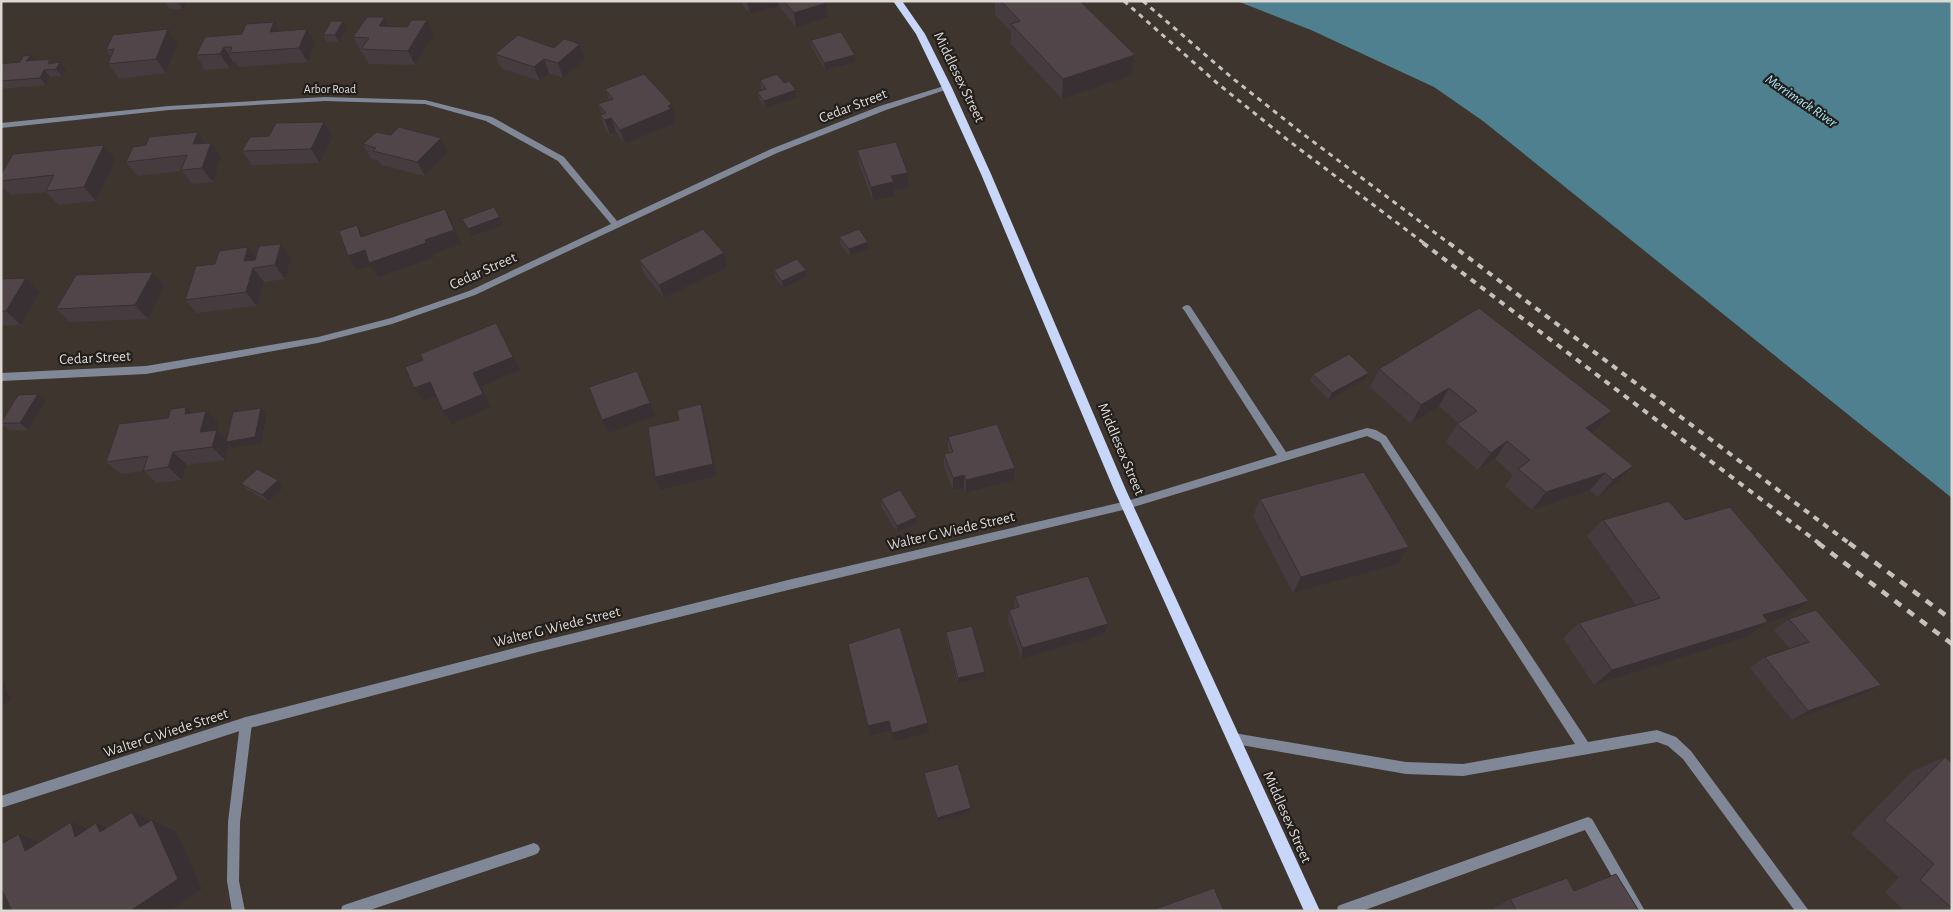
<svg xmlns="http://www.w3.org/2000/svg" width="1953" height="912" font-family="'Alegreya Sans',sans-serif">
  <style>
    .water { fill: #4f808f }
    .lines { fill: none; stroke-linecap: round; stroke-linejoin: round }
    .lane { fill: #808898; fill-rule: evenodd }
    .street { fill: #808898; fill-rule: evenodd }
    .primary { fill: #c8d7f9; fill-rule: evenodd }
    .rail-far2 { stroke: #c6c1bc; stroke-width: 3; stroke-dasharray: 5 5; stroke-linecap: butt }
    .rail-far1 { stroke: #c6c1bc; stroke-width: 4; stroke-dasharray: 6 6; stroke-linecap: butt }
    .rail { stroke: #c6c1bc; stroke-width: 4.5; stroke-dasharray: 8 8; stroke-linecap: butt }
    .wall { fill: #463b3f }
    .shaded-wall { fill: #393033 }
    .building { fill: #514549; stroke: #393033 }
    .labels { text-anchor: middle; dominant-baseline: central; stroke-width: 4.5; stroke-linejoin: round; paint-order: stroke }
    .far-street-label { font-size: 12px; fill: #ddd8d4; stroke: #221e1b }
    .far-water-label { font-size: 14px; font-style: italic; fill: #a8e8fc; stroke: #221e1b }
    .street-label { font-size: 15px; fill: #ddd8d4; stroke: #221e1b }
  </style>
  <rect width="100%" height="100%" fill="#3e362e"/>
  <!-- water -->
  <polygon class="water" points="1237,1 1952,1 1952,498 1483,121 1434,87 1311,30"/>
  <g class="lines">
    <!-- lane -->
    <g class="lane">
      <polygon points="1187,305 1190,306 1286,452 1367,428 1376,430 1386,436 1588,742 1657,730 1676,737 1691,751 1809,911 1795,911 1683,759 1668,746 1657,742 1463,776 1406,774 1230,743 1228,739 1230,735 1234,733 1406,762 1463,764 1575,744 1380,442 1367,436 1127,509 1123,508 1122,505 1123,502 1127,501 1277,455 1184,310 1182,308 1184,306"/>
      <polygon points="246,717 250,719 252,723 240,822 239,881 245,911 232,911 227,881 228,822 240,723 242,719"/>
      <polygon points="1588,817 1592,819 1645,911 1632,911 1585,830 1362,911 1337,911 1338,906 1343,904"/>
      <polygon points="534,843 538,845 540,849 538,853 534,855 367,911 341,911 342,906 347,904"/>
    </g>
    <!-- street -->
    <g class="street">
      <polygon points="944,86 947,86 951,88 886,110 777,153 475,295 392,324 318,343 146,374 1,381 1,373 146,366 318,337 391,318 469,291 611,224 558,161 486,121 425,104 325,101 169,110 1,128 1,123 169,106 325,97 425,100 492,117 564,157 617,221 771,149 880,106"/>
      <polygon points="1127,501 1131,502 1132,505 1131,508 1127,509 788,590 530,654 246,729 1,808 1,796 246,717 530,644 788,580"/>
    </g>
    <!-- primary -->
    <polygon class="primary" points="893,1 902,1 925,34 952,88 991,174 1126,490 1320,911 1304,911 1114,490 981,174 942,88 916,34"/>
    <!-- rail-far2 -->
    <g class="rail-far2">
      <polyline points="1124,1 1217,83 1289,141 1425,244"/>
      <polyline points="1143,1 1231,77 1303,134 1450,244"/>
    </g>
    <!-- rail-far1 -->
    <g class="rail-far1">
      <polyline points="1423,243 1820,544"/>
      <polyline points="1449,243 1850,544"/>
    </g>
    <!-- rail -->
    <g class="rail">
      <polyline points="1818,543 1952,644"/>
      <polyline points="1849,543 1952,620"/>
    </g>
  </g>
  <!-- wall -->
  <g class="wall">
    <polygon points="166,1 189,1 183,9 170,9 165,2"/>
    <polygon points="742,1 824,1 828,17 796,28 779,6 750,14 743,6"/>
    <polygon points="995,1 1080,1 1135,55 1132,75 1062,99 1011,44 1011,32 995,15"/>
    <polygon points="385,17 390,27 407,27 427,20 434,35 415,65 369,64 362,52 361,52 353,37"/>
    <polygon points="347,28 339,42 327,42 323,35"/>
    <polygon points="168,29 178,43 166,73 119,79 108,64 111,57 106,50"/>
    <polygon points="307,29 315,44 308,62 239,67 235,61 233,62 230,68 205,70 196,55 280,31"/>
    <polygon points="811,40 855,62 825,70 812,47"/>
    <polygon points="580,44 585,59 563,78 549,73 540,81 501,68 495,54"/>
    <polygon points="31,55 35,61 53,63 66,70 62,76 50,77 46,85 1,89 1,64 20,62"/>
    <polygon points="760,80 784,83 796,90 797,98 766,108 759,99 757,92 763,90 761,88"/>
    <polygon points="605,89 672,104 676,118 674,119 675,123 625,144 616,132 610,135 605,129 600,115 602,114 598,104 609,100"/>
    <polygon points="324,122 333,136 320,163 252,165 242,151 269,136"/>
    <polygon points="198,132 206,143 211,143 221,157 213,182 192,184 182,171 138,176 126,162 146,145"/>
    <polygon points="391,135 441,138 448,152 425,176 381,165 378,160 371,159 363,144"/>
    <polygon points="104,145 116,159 96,201 59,205 46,192 11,195 1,185 1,175"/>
    <polygon points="857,150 908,173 909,187 894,190 895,196 873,201 859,164"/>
    <polygon points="839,237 869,249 850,256 840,244"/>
    <polygon points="281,244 291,258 285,279 264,282 257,306 197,313 185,300 215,264 248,247 256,257"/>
    <polygon points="639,260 727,267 664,298 644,274"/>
    <polygon points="774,270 806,270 807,277 783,288 775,277"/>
    <polygon points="153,272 165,285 148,319 70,322 56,309"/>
    <polygon points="26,278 40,292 21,325 1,326 1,279"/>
    <polygon points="1479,308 1597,429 1592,433 1617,483 1598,497 1590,490 1532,510 1505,486 1513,475 1495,459 1478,470 1446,442 1458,423 1439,406 1411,424 1370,387 1379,369"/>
    <polygon points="1369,373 1365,380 1329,400 1310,381 1313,374"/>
    <polygon points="46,401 28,430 9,430 1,424"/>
    <polygon points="192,413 219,424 217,430 226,439 267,414 261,444 232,448 229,445 225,460 187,465 182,480 157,483 143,471 121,474 106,462 168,418"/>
    <polygon points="948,437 1014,480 966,493 964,488 953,490 944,467 944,454 949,453 948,449"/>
    <polygon points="278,480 284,487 269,502 248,490 241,484"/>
    <polygon points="881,499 917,517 917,523 897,532 881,506"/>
    <polygon points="1260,499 1409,547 1398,564 1293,593 1253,516"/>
    <polygon points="1603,520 1685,520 1809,601 1787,617 1766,623 1747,637 1594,685 1563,638 1579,623 1636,605 1587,536"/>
    <polygon points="1015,596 1108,624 1105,634 1022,659 1008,621 1009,610 1014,608"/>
    <polygon points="1789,619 1881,685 1863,695 1792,720 1750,668 1765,657 1790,649 1774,630"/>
    <polygon points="946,632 985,672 985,677 958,683 946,638"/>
    <polygon points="1945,757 1952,763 1952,911 1905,911 1885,892 1899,877 1851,834 1911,772"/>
    <polygon points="924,773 971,808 971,812 937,822"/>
    <polygon points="1574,891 1639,911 1495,911 1494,908 1510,899"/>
  </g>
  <!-- shaded-wall -->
  <g class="shaded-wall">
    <polygon points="179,1 189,1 183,9 178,2"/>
    <polygon points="747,1 778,1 779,6 750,14"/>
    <polygon points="826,3 828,17 796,28 794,13"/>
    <polygon points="385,17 392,32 379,26"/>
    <polygon points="427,20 434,35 415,65 408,51"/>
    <polygon points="343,21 347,28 339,42 335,35"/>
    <polygon points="274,22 283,37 270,32"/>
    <polygon points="168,29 178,43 166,73 156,59"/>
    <polygon points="307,29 315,44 308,62 299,48"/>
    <polygon points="580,44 585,59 563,78 558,63"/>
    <polygon points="224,47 233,62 230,68 220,54"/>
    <polygon points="31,55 37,63 26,61"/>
    <polygon points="855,55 855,62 825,70 824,63"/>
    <polygon points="1135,55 1132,75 1062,99 1063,79"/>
    <polygon points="544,59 549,73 540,81 534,67"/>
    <polygon points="60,62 66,70 62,76 56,69"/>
    <polygon points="44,70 50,77 46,85 40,78"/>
    <polygon points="796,90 797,98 766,108 764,101"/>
    <polygon points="672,104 676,118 674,119 675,123 625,144 620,130"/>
    <polygon points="611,118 616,132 610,135 605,120"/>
    <polygon points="324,122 333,136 320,163 311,149"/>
    <polygon points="198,132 208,147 193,144"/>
    <polygon points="441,138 448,152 425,176 417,162"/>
    <polygon points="211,143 221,157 213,182 202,168"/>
    <polygon points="104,145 116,159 96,201 84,187"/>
    <polygon points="908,173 909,187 894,190 895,196 873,201 871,187 891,176"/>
    <polygon points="445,209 453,223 462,244 433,254 434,257 378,277 370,266 357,270 348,256 365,250 425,240"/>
    <polygon points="500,217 503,225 472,236 468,229"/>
    <polygon points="357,225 366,239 361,237"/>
    <polygon points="868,242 869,249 850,256 849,249"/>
    <polygon points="281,244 291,258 285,279 275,265"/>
    <polygon points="248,247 259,261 253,268 264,282 257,306 246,292 244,261"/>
    <polygon points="724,253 727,267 664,298 659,285"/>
    <polygon points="806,270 807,277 783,288 782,281"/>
    <polygon points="153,272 165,285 148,319 135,305"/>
    <polygon points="26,278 40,292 21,325 6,311"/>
    <polygon points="496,323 520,370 481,386 491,407 452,424 443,411 473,373"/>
    <polygon points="1369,373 1365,380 1329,400 1332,393"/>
    <polygon points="430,382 439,395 423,401 414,388"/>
    <polygon points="1449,388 1439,406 1411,424 1421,405"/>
    <polygon points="38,394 46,401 28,430 20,423"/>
    <polygon points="650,403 655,416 608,433 602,420"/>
    <polygon points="701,404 705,417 717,476 661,490 655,477"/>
    <polygon points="186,407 199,420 185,414"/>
    <polygon points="261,408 267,414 261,444 232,448 229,445 225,460 212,447 200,432 206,411 219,424 217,430 228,441"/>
    <polygon points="1612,411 1597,429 1572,447 1586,428"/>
    <polygon points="1507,441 1495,459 1478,470 1491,453"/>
    <polygon points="173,452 187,465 182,480 168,467"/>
    <polygon points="1633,466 1617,483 1598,497 1613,480"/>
    <polygon points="1015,468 1014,480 966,493 966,480"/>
    <polygon points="1605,473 1590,490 1532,510 1546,492"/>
    <polygon points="964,475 964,488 953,490 953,478"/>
    <polygon points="278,480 284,487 269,502 262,495"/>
    <polygon points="917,517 917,523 897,532 897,526"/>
    <polygon points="1409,547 1398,564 1293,593 1301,577"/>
    <polygon points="1809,601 1787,617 1766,623 1747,637 1594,685 1612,670 1763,615"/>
    <polygon points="1108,624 1105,634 1022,659 1022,648"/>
    <polygon points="985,672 985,677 958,683 958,678"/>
    <polygon points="1,677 11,700 1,706"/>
    <polygon points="1881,685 1863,695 1792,720 1808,711"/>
    <polygon points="889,721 891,730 870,736 868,726"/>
    <polygon points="928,723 929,732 893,742 892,733"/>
    <polygon points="971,808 971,812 937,822 937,818"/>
    <polygon points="132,812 176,831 202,889 170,911 130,911 140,827"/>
    <polygon points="71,822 97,833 75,837"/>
    <polygon points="96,823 122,834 100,832"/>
    <polygon points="19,834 47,845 25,851"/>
  </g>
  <!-- building -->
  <g class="building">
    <polygon points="166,1 179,1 178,2 165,2"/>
    <polygon points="784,1 824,1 826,3 794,13"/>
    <polygon points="1001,1 1080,1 1135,55 1063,79 1011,24 1020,21"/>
    <polygon points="367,17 385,17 379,26 407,27 412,20 427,20 408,51 361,49 369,38 353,37"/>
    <polygon points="331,21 343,21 335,35 323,35"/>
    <polygon points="274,22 270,32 307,29 299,48 230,53 232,47 224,47 220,54 196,55 205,37 242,34 246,24"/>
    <polygon points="168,29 156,59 108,64 114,49 106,50 113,35"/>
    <polygon points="841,32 855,55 824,63 811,40"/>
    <polygon points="518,35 554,48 564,39 580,44 558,63 544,59 534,67 495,54"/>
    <polygon points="31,55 26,61 50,59 48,64 60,62 56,69 44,70 40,78 1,81 1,64 20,62 23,56"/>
    <polygon points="644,74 672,104 668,106 671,109 620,130 611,118 605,120 600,115 606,113 598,104 613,99 605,89"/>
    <polygon points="777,74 784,83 789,81 796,90 764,101 757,92 766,89 760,80"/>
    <polygon points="324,122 311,149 242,151 250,137 269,136 276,123"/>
    <polygon points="399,127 441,138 417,162 373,151 376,148 363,144 376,132 391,135"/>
    <polygon points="198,132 193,144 211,143 202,168 181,170 187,155 126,162 133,147 146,145 149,137"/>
    <polygon points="896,142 908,173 891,176 894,182 871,187 857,150"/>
    <polygon points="104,145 84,187 46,191 54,175 1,181 1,175 13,154"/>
    <polygon points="494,207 500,217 468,229 462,219"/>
    <polygon points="445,209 454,230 425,240 426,243 369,263 365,250 348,256 339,231 357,225 361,237"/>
    <polygon points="703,229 724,253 659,285 639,260"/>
    <polygon points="859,229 868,242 849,249 839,237"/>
    <polygon points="281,244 275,265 253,268 246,292 185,300 196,266 215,264 219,251 248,247 244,261 255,260 259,246"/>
    <polygon points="797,259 806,270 782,281 774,270"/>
    <polygon points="153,272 135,305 56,309 76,275"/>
    <polygon points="26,278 6,311 1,311 1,279"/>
    <polygon points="1479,308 1612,411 1586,428 1633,466 1613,480 1605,473 1546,492 1518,469 1530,460 1507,441 1491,453 1457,424 1477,411 1449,388 1421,405 1379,369"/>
    <polygon points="496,323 513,357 473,373 483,394 443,411 430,382 414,388 405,367 423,360 420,354"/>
    <polygon points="1349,354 1369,373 1332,393 1313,374"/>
    <polygon points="637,371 650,403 602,420 589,387"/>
    <polygon points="38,394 20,423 1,423 18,395"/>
    <polygon points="701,404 713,464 655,477 648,427 679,420 677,410"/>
    <polygon points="186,407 185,414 206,411 200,432 217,430 212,447 173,452 168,467 143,471 148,456 106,462 119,424 168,418 171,409"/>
    <polygon points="261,408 255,437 226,442 233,412"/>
    <polygon points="997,424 1015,468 966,480 964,475 953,478 944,454 953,452 948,437"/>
    <polygon points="257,469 278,480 262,495 241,484"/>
    <polygon points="1364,472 1409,547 1301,577 1260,499"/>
    <polygon points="900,490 917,517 897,526 881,499"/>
    <polygon points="1669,501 1685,520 1730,507 1809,601 1763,615 1768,622 1612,670 1579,623 1660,598 1603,520"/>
    <polygon points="1088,576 1108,624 1022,648 1009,610 1019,607 1015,596"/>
    <polygon points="1816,610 1881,685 1808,711 1765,657 1809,642 1789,619"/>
    <polygon points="972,626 985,672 958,678 946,632"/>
    <polygon points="900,627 928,723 892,733 889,721 868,726 848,644"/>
    <polygon points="1945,757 1952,763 1952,908 1920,880 1934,864 1884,820"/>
    <polygon points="958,764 971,808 937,818 924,773"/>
    <polygon points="132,812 140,827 152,820 178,879 130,911 12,911 1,888 1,844 19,834 25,851 71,822 75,837 96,823 100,832"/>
    <polygon points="1616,874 1639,911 1517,911 1510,899 1567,878 1574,891"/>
    <polygon points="1214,888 1224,911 1150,911"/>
  </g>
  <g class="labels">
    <!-- far-street labels -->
    <g class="far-street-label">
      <text x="330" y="89">Arbor Road</text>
    </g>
    <!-- far-water labels -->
    <g class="far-water-label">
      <text transform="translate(1801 101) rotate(34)">Merrimack River</text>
    </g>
    <!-- street labels -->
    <g class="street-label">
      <text transform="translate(959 77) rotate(64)">Middlesex Street</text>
      <text transform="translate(853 106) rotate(-21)">Cedar Street</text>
      <text transform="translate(483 271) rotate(-24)">Cedar Street</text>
      <text transform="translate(95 358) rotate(-3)">Cedar Street</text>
      <text transform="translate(1121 449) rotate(67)">Middlesex Street</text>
      <text transform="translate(951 531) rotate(-13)">Walter G Wiede Street</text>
      <text transform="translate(557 627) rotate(-14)">Walter G Wiede Street</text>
      <text transform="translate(166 733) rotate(-18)">Walter G Wiede Street</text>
      <text transform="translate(1287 817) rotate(66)">Middlesex Street</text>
    </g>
  </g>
  <!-- border -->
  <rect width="1953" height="912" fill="none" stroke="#ddd8d4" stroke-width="5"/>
</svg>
